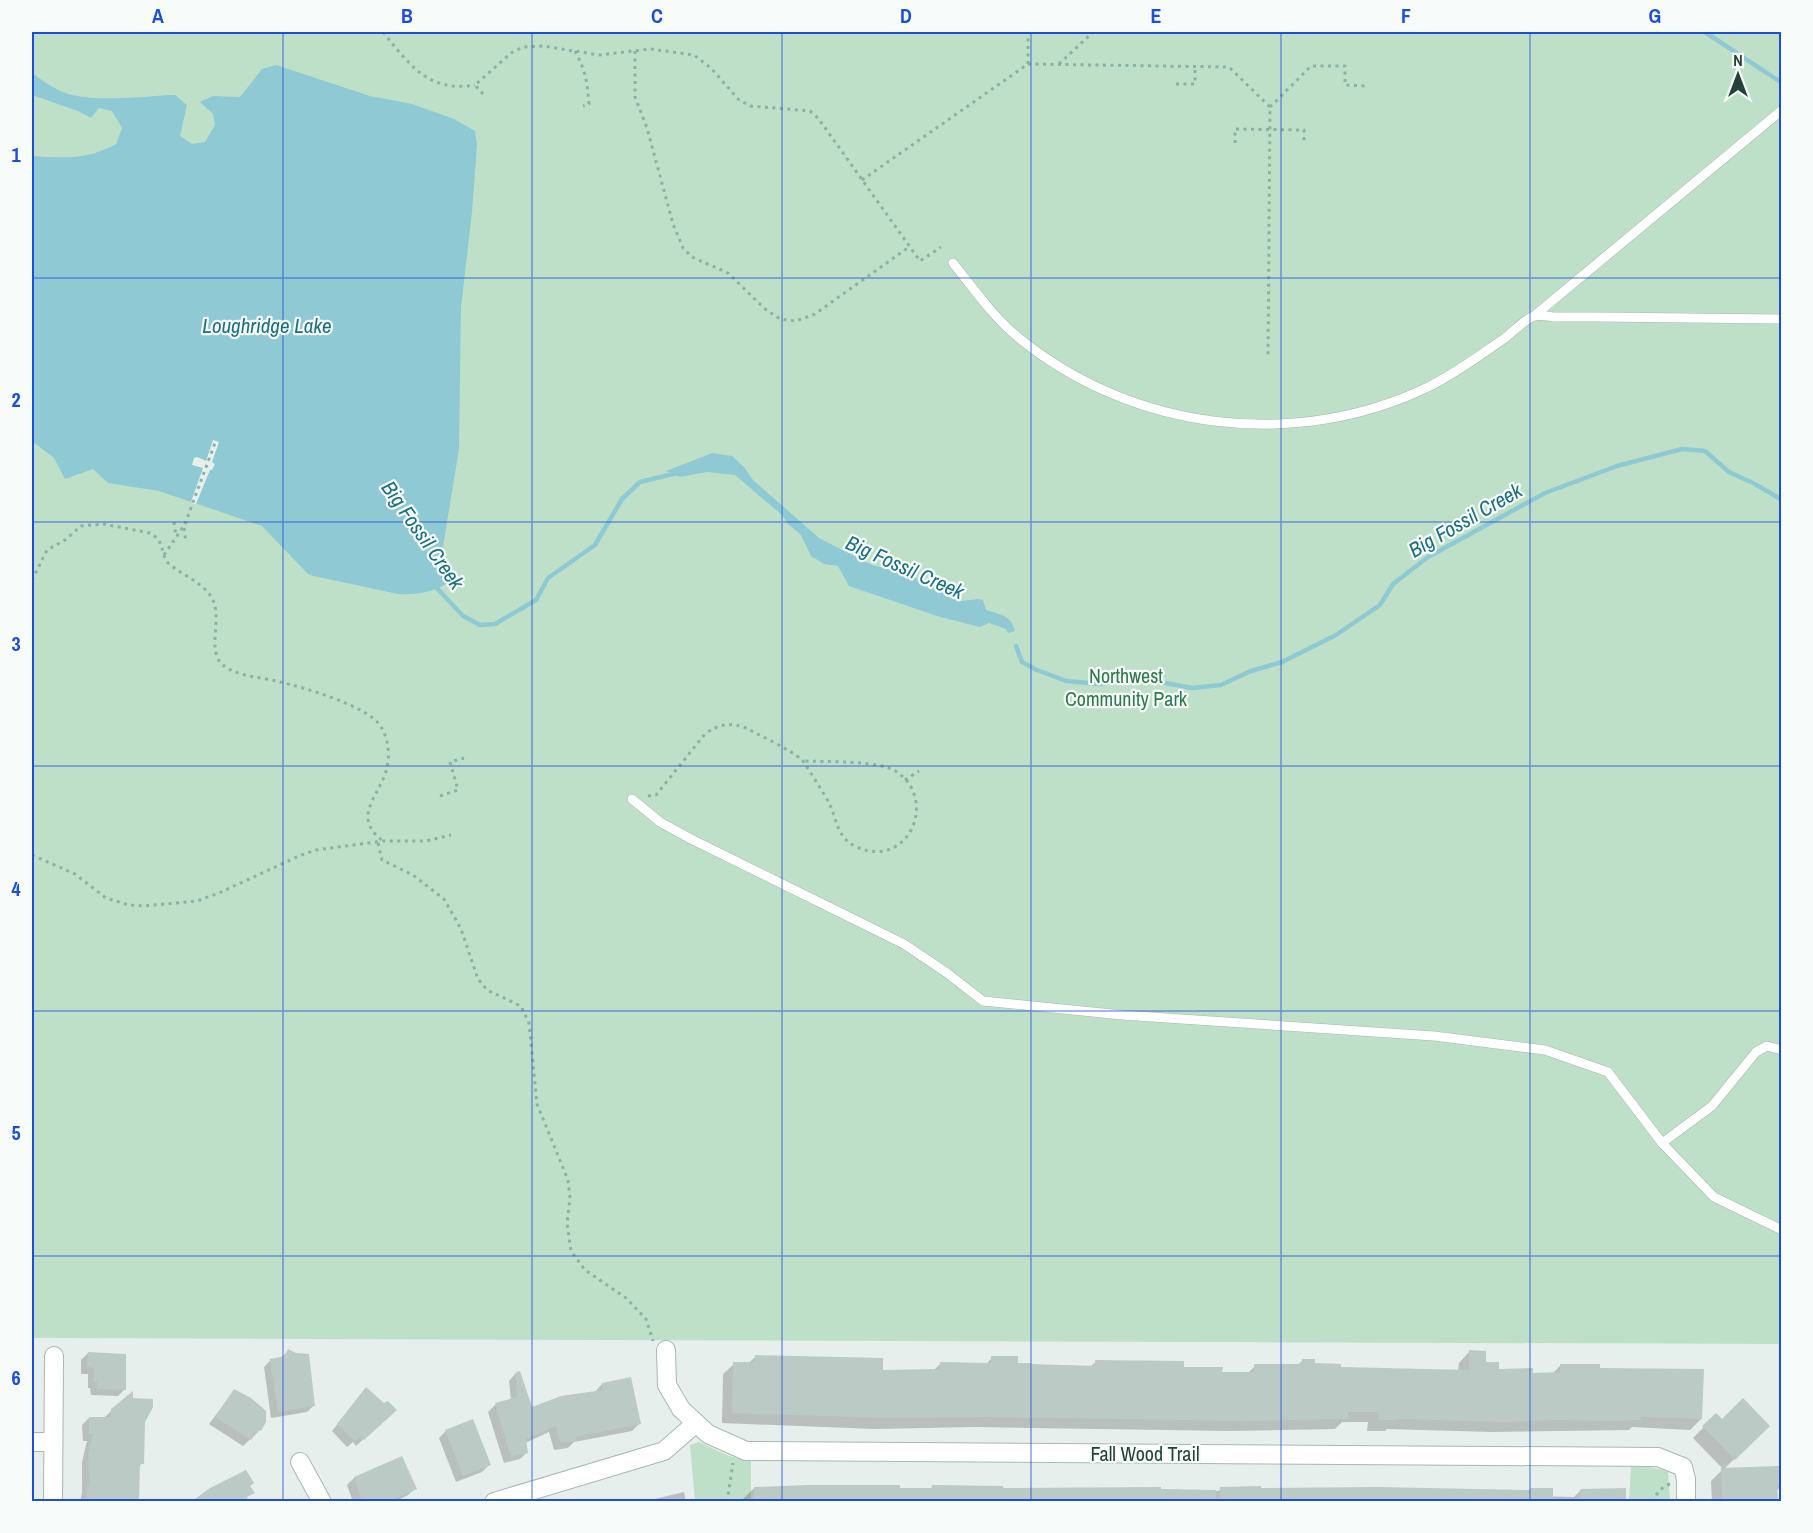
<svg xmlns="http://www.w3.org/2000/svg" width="1813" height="1533" font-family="'Archivo Narrow',sans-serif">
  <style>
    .green { fill: #bfe0c8 }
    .water { fill: #8ec9d4 }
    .pier { fill: #e6efeb }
    .shadow { fill: #0003 }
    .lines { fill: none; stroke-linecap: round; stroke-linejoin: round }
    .stream { stroke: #8ec9d4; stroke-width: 4.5 }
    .building { fill: #bbcac4 }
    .lane-casing { stroke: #a8b8b2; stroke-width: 10 }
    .street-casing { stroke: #a8b8b2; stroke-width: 20 }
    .path { stroke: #86b3a5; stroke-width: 3; stroke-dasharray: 3 4.5; stroke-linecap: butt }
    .lane { stroke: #fff; stroke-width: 9 }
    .street { stroke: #fff; stroke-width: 18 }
    .grid { fill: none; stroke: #1d4ed8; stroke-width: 1.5; stroke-opacity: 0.55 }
    .labels { text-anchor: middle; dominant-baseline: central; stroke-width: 4.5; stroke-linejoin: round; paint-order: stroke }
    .park-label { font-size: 20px; fill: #2d7a4b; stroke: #f7fbf9 }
    .street-label { font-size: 20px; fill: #24423a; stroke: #f7fbf9 }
    .water-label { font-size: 21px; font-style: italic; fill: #1c6f80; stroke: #f7fbf9 }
    .neatline { fill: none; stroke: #1d4ed8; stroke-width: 2 }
    .grid-label { font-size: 20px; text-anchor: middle; font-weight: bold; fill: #1d4ed8 }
  </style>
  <rect width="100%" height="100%" fill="#e6efeb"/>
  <!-- green -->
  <g class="green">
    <polygon points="32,32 1781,32 1781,1344 32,1338"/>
    <polygon points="699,1442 729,1456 751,1461 751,1501 695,1501 690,1445"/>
    <polygon points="1631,1465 1650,1467 1668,1471 1670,1501 1629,1502"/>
  </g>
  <!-- water -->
  <g class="water">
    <path d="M276 65 370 96 412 104 454 119 475 131 477 145 472 212 461 307 459 449 440 565 453 579C437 592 417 595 398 594L309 575 262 526 159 491 108 483 93 469 65 479 54 458 32 441V156C64 158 87 160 116 144L122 128 112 111 99 108 91 118 78 111 32 95V73C43 81 58 92 72 95 100 102 145 96 175 95L187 105 180 136 192 144 205 142 215 125 213 114 200 102 213 96 240 97 262 69Z"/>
    <path d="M712 453 732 456 744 467 753 480 819 538 872 565 905 574 943 589 946 596 962 601 978 599 983 600 986 610C999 614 1011 615 1015 631L1008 633 1006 629 989 623 980 627 937 616 849 586 838 566 824 564 811 556 801 535 788 524 782 515 735 475 707 472 680 477 666 471Z"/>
  </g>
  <!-- pier -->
  <polygon class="pier" points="213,440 219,442 212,462 215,464 212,470 210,470 196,504 193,504 191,502 203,468 192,465 194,458 197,457 206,461"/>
  <!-- shadow -->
  <g class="shadow">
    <polygon points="288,1351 314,1405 307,1412 271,1418 264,1367 271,1360 281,1358"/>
    <polygon points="1469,1352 1497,1370 1532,1374 1552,1374 1561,1365 1598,1370 1701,1419 1690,1430 1632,1427 1629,1430 1492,1432 1387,1429 1385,1431 1367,1431 1368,1422 1342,1422 1335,1429 1231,1431 974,1427 875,1429 722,1423 723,1374 734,1364 748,1364 756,1356 882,1372 933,1371 941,1363 986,1364 992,1358 1017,1364 1090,1367 1096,1362 1182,1368 1221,1373 1247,1374 1255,1366 1298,1365 1303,1360 1314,1365 1339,1368 1458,1371 1459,1363"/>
    <polygon points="88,1353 125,1389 118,1396 91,1395 90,1388 88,1388 88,1374 81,1374 81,1360"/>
    <polygon points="516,1373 531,1409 595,1392 602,1384 639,1424 632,1431 574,1442 568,1448 554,1450 549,1432 525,1443 527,1452 520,1459 504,1463 488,1412 495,1405 511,1401 509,1381"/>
    <polygon points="366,1389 384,1405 394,1410 356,1446 353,1442 347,1447 332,1431"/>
    <polygon points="234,1391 260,1430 243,1446 209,1424"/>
    <polygon points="132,1399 143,1422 142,1463 138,1468 138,1502 80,1502 82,1493 82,1462 87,1441 83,1441 82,1425 89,1418 105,1417 112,1410"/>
    <polygon points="1716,1415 1722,1421 1768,1426 1723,1470 1782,1467 1782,1485 1776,1491 1776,1502 1712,1502 1711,1481 1723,1469 1693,1438"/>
    <polygon points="446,1431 489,1465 482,1472 456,1482 439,1438"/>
    <polygon points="401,1458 415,1488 408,1495 394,1502 353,1502 347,1485 354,1478"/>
    <polygon points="933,1486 1002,1489 1114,1488 1218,1491 1221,1489 1574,1497 1580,1491 1624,1502 743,1502 743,1499 754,1488 898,1490 930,1489"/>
    <polygon points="684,1492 686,1502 642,1502"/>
  </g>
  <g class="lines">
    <!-- stream -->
    <g class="stream">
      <polyline points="1705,32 1782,83"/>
      <polyline points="435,586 463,616 480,625 495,624 536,600 548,578 595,545 622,499 640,482 677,473"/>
      <polyline points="1016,646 1022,662 1037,670 1066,681 1100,684 1139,678 1192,688 1221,685 1251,671 1282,662 1336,635 1380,605 1393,584 1428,557 1545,493 1617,466 1682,449 1705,451 1729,472 1755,484 1782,500"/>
    </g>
  </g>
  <!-- building -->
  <g class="building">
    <polygon points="288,1349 296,1353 309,1354 315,1406 278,1412 270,1359 285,1356"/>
    <polygon points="1469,1350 1486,1351 1486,1362 1499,1362 1499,1369 1533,1368 1533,1373 1560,1372 1560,1364 1600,1364 1600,1368 1704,1369 1702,1419 1641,1417 1641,1420 1612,1421 1555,1420 1504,1422 1397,1419 1397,1420 1378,1420 1378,1412 1348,1412 1348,1419 1243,1421 985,1417 887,1418 732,1413 733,1362 755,1362 755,1355 883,1358 883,1370 940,1369 940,1362 991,1363 991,1356 1018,1356 1018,1363 1031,1363 1031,1364 1095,1366 1095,1360 1184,1361 1184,1367 1223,1367 1222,1372 1254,1372 1254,1364 1302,1364 1302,1359 1315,1359 1315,1363 1341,1364 1341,1367 1469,1370"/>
    <polygon points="88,1352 126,1354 126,1390 97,1389 97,1382 94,1382 94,1368 87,1367"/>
    <polygon points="520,1371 532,1407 561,1396 603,1390 602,1383 631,1377 641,1424 576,1437 577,1441 560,1443 556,1426 526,1439 528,1453 511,1457 495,1403 517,1397 516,1372"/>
    <polygon points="366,1387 384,1403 388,1401 397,1410 364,1440 361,1437 355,1441 337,1424"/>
    <polygon points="234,1389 251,1398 266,1411 266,1422 261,1431 259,1430 251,1440 215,1417"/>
    <polygon points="133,1391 133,1398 153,1399 153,1407 145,1422 144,1464 140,1464 139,1502 86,1502 87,1486 89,1486 88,1454 93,1434 89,1434 89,1417 111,1417 111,1409"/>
    <polygon points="1743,1398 1770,1426 1735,1460 1702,1426 1716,1413 1722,1419"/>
    <polygon points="473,1419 491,1465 463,1476 445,1430"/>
    <polygon points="402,1456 417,1489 388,1502 366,1502 364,1497 361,1499 354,1477"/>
    <polygon points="1782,1466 1782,1484 1777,1485 1778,1502 1722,1502 1721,1468"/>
    <polygon points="246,1470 254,1483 250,1486 255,1493 247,1497 249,1502 191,1502 210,1488"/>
    <polygon points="809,1485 900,1485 900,1488 932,1488 932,1485 1003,1486 1003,1488 1161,1487 1161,1489 1216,1490 1216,1502 754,1502 754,1487"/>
    <polygon points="1261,1486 1261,1488 1378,1487 1530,1490 1530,1488 1553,1488 1553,1502 1220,1502 1220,1487"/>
    <polygon points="1626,1488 1626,1502 1580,1502 1580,1489"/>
  </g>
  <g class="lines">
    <defs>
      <g id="lane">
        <path d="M953 263C974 289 993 317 1019 338 1133 431 1295 451 1428 387 1455 374 1480 355 1505 338 1513 332 1525 319 1534 316 1540 315 1548 316 1553 317 1568 317 1583 317 1599 317 1660 318 1721 318 1782 319"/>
        <polyline points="1534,316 1782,110"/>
        <polyline points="632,799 660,822 691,839 904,944 947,973 983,1001 1122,1015 1434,1036 1545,1050 1608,1072 1662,1143 1714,1197 1782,1230"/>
        <polyline points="1662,1143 1712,1106 1756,1052 1767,1046 1782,1050"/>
      </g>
      <g id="street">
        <polyline points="666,1350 667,1385 681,1409 708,1434 746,1451 1658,1457 1683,1467 1686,1479 1686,1502"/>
        <polyline points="32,1442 53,1442"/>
        <polyline points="300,1462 322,1502"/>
        <polyline points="53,1502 54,1356"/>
        <polyline points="494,1502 664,1451 696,1423"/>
      </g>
    </defs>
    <!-- lane casing -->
    <use href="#lane" class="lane-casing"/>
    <!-- street casing -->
    <use href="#street" class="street-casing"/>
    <!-- path -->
    <g class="path">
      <path d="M383 32C409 64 428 93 475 85"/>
      <path d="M575 51C586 72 587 81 589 104L583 106"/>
      <polyline points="635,51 635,97 647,128 673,224 683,248 692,257 728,273 765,309 780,319 796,321 815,314 909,247"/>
      <polyline points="1028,64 1028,32"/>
      <polyline points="1059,64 1093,32"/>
      <polyline points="1176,84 1195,84 1195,66"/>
      <polyline points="483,94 475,85 511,53 523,47 543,46 599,55 651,49 694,55 711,68 738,99 750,106 810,111 818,118 920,261 941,247"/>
      <polyline points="1270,107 1311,66 1345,66 1345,85 1366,86"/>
      <polyline points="1235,143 1235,129 1304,130 1304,144"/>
      <polyline points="862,180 1028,64 1229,67 1270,107 1268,358"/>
      <polyline points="174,522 176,537"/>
      <polyline points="184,528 186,542"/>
      <polyline points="164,555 185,524 215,443"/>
      <path d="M32 580 47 550 65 540 81 526 103 524 150 533C165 542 160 550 167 562 180 574 200 581 210 595 225 615 205 650 223 665 237 677 262 677 280 682 303 687 366 706 379 724 390 739 391 760 384 777 374 801 354 819 383 841"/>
      <polyline points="905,780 919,771"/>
      <polyline points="440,796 458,790 450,762 464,758"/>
      <path d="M648 796 656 795 705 734C718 724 731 722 746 728 761 736 791 750 802 760 805 763 826 797 829 803 837 819 837 839 857 847 907 870 939 801 897 772 881 760 824 762 803 761"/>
      <polyline points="378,843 382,860 413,875 444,899 461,929 478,979 487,990 521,1006 529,1023 537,1104 568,1180 570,1198 567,1223 571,1251 585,1270 626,1298 646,1319 653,1341"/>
      <polyline points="32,855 75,874 106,898 129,905 144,906 197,901 219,893 299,856 316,850 383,841 426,841 451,835"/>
      <polyline points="727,1502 733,1463"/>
      <path d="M1653 1502C1656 1494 1662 1486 1670 1484"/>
    </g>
    <!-- lane -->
    <use href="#lane" class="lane"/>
    <!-- street -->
    <use href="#street" class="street"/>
  </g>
  <!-- grid -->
  <path class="grid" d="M283 32V1502M532 32V1502M782 32V1502M1031 32V1502M1281 32V1502M1530 32V1502M32 278H1782M32 522H1782M32 766H1782M32 1011H1782M32 1256H1782"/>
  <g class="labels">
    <!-- park labels -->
    <g class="park-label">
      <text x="1126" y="675">Northwest<tspan x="1126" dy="23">Community Park</tspan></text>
    </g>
    <!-- street labels -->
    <g class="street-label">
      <text x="1145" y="1453">Fall Wood Trail</text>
    </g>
    <!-- water labels -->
    <g class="water-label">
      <text x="267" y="325">Loughridge Lake</text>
      <text transform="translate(1465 520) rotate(-30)">Big Fossil Creek</text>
      <text transform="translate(423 535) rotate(55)">Big Fossil Creek</text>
      <text transform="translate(905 567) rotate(24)">Big Fossil Creek</text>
    </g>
  </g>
  <!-- border -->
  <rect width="1813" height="1533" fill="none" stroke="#f7fbf9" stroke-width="66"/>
  <!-- north arrow -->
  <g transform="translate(1738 75)" stroke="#f7fbf9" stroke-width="4.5" paint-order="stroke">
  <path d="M0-4.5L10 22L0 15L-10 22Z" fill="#24423a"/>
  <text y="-9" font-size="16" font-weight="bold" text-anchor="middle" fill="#24423a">N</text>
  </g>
  <rect x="33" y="33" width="1747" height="1467" class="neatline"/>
  <g class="grid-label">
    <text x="158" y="23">A</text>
    <text x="407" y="23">B</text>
    <text x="657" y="23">C</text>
    <text x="906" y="23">D</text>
    <text x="1156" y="23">E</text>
    <text x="1406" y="23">F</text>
    <text x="1655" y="23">G</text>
    <text x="16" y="162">1</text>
    <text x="16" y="407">2</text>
    <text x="16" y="651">3</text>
    <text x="16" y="896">4</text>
    <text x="16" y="1140">5</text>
    <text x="16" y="1385">6</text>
  </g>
</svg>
